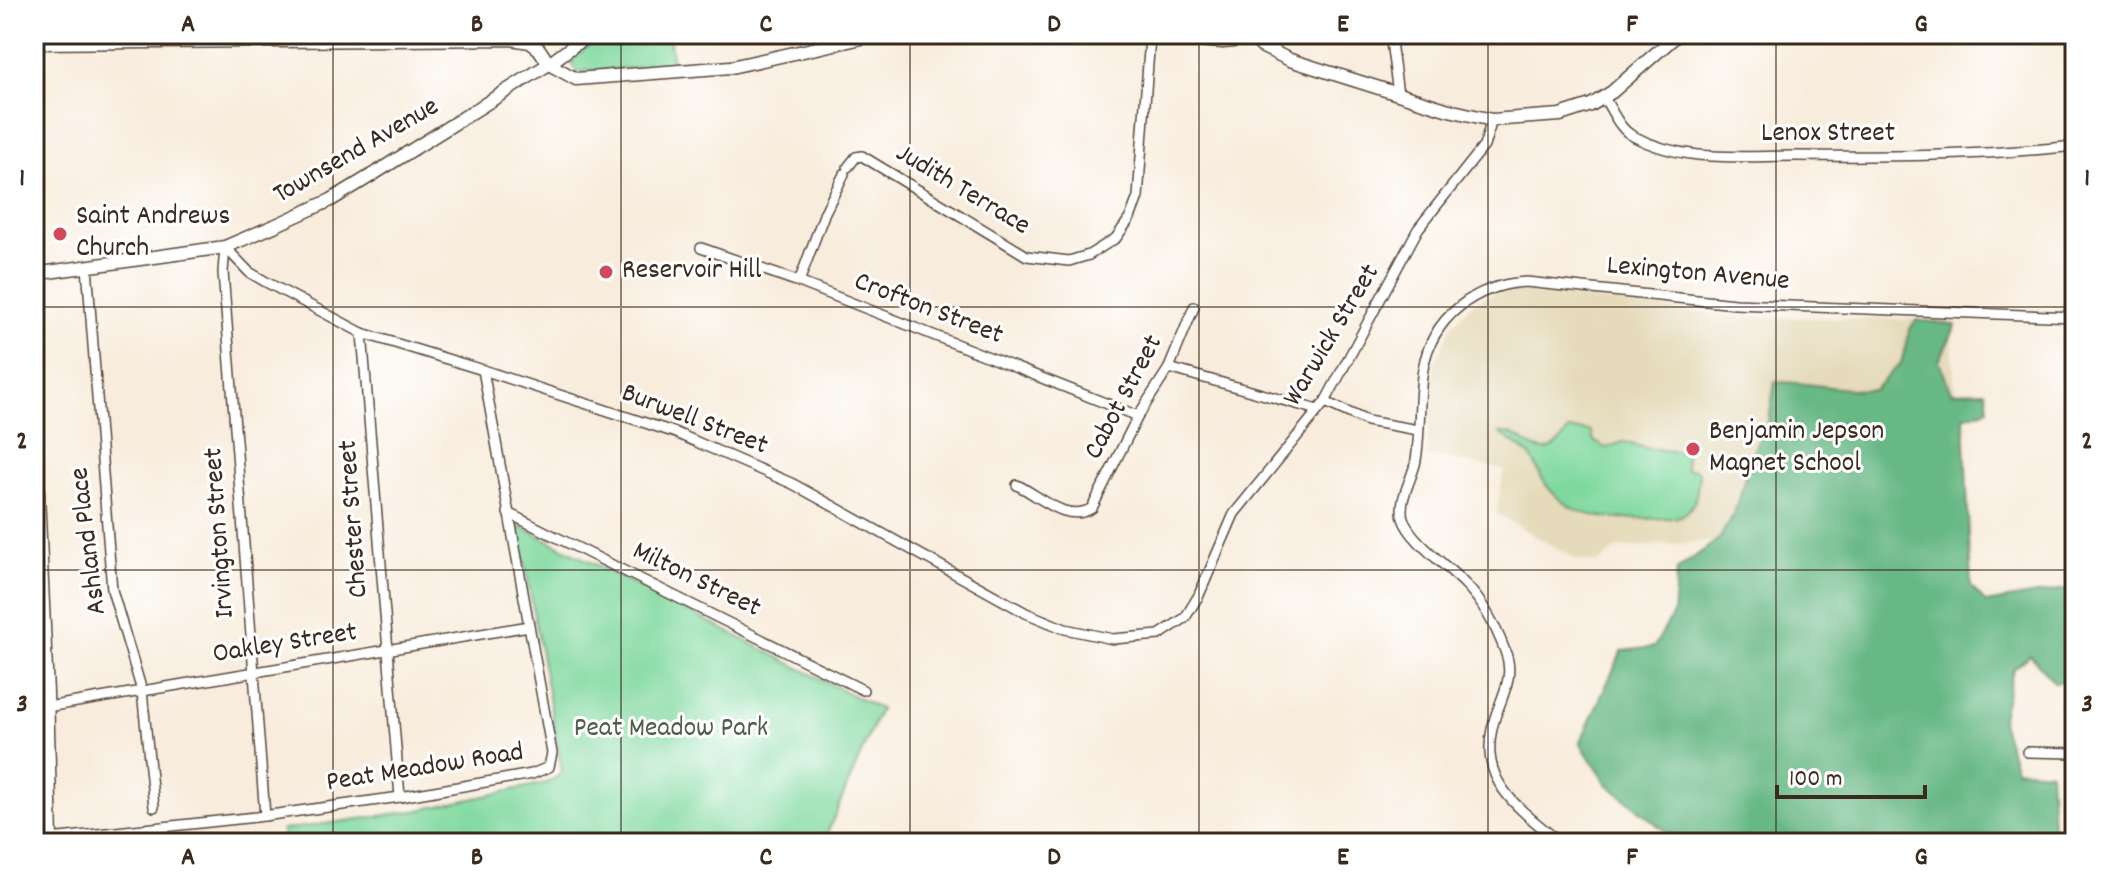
<svg xmlns="http://www.w3.org/2000/svg" width="2109" height="877" font-family="Dekko,sans-serif">
  <style>
    .built { fill: #e5daba }
    .green { fill: #7fd89e; stroke: #5d815e; stroke-width: 2 }
    .forest { fill: #67b885; stroke: #517152; stroke-width: 2 }
    .lines { fill: none; stroke-linecap: round; stroke-linejoin: round }
    .minor-casing { stroke: #57473a; stroke-width: 12 }
    .secondary-casing { stroke: #57473a; stroke-width: 15 }
    .primary-casing { stroke: #57473a; stroke-width: 17 }
    .trunk-casing { stroke: #57473a; stroke-width: 17 }
    .minor { stroke: #fff; stroke-width: 9 }
    .secondary { stroke: #fff; stroke-width: 12 }
    .primary { stroke: #fff; stroke-width: 14 }
    .trunk { stroke: #fff; stroke-width: 14 }
    .grid { fill: none; stroke: #3b2a1e; stroke-width: 2; stroke-opacity: 0.55 }
    .poi-dot { fill: #d1495b; stroke: #fff; stroke-width: 3 }
    .labels { text-anchor: middle; dominant-baseline: central; stroke-width: 6; stroke-linejoin: round; paint-order: stroke }
    .street-label { font-size: 28px; fill: #3b2a1e; stroke: #fff }
    .poi-label { font-size: 28px; fill: #3b2a1e; stroke: #fff; text-anchor: start }
    .park-label { font-size: 28px; fill: #4f5e44; stroke: #fff }
    .neatline { fill: none; stroke: #3b2a1e; stroke-width: 3 }
    .grid-label { font-size: 26px; text-anchor: middle; font-weight: bold; fill: #3b2a1e }
  </style>
  <rect width="100%" height="100%" fill="#fff"/>
  <filter id="ink" filterUnits="userSpaceOnUse"><feTurbulence type="fractalNoise" baseFrequency=".0125" numOctaves="2"/><feDisplacementMap in="SourceGraphic" scale="16" xChannelSelector="R" yChannelSelector="G"/><feConvolveMatrix kernelMatrix="1 2 1 2 8 2 1 2 1" color-interpolation-filters="sRGB"/></filter>
  <filter id="wash" filterUnits="userSpaceOnUse"><feTurbulence type="fractalNoise" baseFrequency=".006" numOctaves="4" result="noise"/><feDisplacementMap in="SourceGraphic" scale="32" xChannelSelector="R" yChannelSelector="G"/><feGaussianBlur stdDeviation="1.8" result="paint"/><feColorMatrix in="noise" values="0 0 0 0 0 0 0 0 0 0 0 0 0 0 0 0 0 1.4 0 .05"/><feComposite in="paint" operator="in"/></filter>
  <g filter="url(#wash)">
    <rect width="100%" height="100%" fill="#f8ecdc"/>
    <!-- built -->
    <polygon class="built" points="1510,290 1744,317 1951,320 1956,418 1735,540 1618,548 1598,563 1575,559 1496,513 1504,470 1452,459 1427,457 1434,365 1451,327 1471,304 1493,293"/>
    <!-- green -->
    <g class="green">
      <polygon points="604,34 669,34 673,65 577,72 572,65 573,58"/>
      <path d="M1568 430 1591 431 1594 441 1606 448 1623 442 1646 448 1686 453V469L1696 470 1699 473C1697 493 1697 512 1675 518 1630 518 1578 527 1548 487 1541 479 1538 469 1533 460 1524 447 1511 442 1500 433 1523 428 1543 476 1568 430Z"/>
      <polygon points="518,525 880,709 823,843 283,843 282,830 415,811 546,783 557,777 562,771"/>
    </g>
    <!-- forest -->
    <path class="forest" d="M1917 320 1956 325 1939 361 1951 392 1986 391 1988 409 1964 417 1971 587 1986 603 2065 589 2075 591V678L2055 683 2030 655 2013 669 2001 722 2016 769 2050 772 2054 843H1687L1665 831 1607 784 1580 743 1622 651 1654 647 1673 614 1677 570 1720 538 1738 504 1750 457 1769 420 1775 382C1809 382 1840 391 1874 390L1901 363 1910 329Z"/>
  </g>
  <g filter="url(#ink)">
    <g class="lines">
      <defs>
        <g id="minor">
          <polyline points="1390,34 1398,94"/>
          <path d="M1604 98C1613 111 1619 129 1633 136 1683 163 1741 156 1795 156 1889 157 1981 156 2075 146"/>
          <polyline points="848,167 856,157 862,156 1027,256 1069,261 1089,255 1116,238 1130,218 1138,197 1150,37"/>
          <polyline points="225,247 249,272 266,282 362,333 483,370 676,433 793,484 1026,613 1065,629 1113,639 1159,635 1185,618 1199,595 1234,514 1325,402 1418,229 1484,146 1492,120"/>
          <polyline points="225,247 223,272 265,816"/>
          <polyline points="701,248 799,282 1138,416"/>
          <polyline points="87,267 112,590 142,691 154,807"/>
          <polyline points="799,282 825,212 844,174"/>
          <polyline points="362,333 400,797"/>
          <polyline points="1169,368 1318,410"/>
          <polyline points="1325,402 1367,421 1418,430"/>
          <path d="M1017 485C1040 496 1067 524 1092 508L1138 416 1169 368 1194 307"/>
          <polyline points="508,513 863,690"/>
          <polyline points="47,707 529,626"/>
          <polyline points="2027,752 2075,753"/>
          <polyline points="50,839 256,817 400,797 532,774 549,767 552,753 483,370"/>
          <path d="M1561 843C1510 802 1470 775 1500 704 1507 686 1513 670 1505 651 1496 627 1484 603 1465 584 1449 567 1409 540 1403 518 1398 499 1413 478 1416 460 1421 430 1418 399 1423 369 1432 317 1475 285 1526 282L1735 304 2075 317"/>
        </g>
        <g id="secondary">
          <polyline points="1128,34 1223,42 1233,41 1247,34"/>
          <polyline points="1251,34 1261,46 1290,60 1449,110 1492,120 1560,115 1591,105 1612,92 1678,34"/>
          <polyline points="34,43 511,39 530,42 539,49 549,64 576,79 731,67 880,34"/>
          <polyline points="34,274 225,247 274,226 331,200 372,175 549,64 589,34"/>
        </g>
        <g id="primary">
          <polyline points="34,428 46,693 50,839"/>
          <polyline points="34,820 38,831 50,839"/>
        </g>
        <polyline id="trunk" points="50,839 50,843"/>
      </defs>
      <!-- minor casing -->
      <use href="#minor" class="minor-casing"/>
      <!-- secondary casing -->
      <use href="#secondary" class="secondary-casing"/>
      <!-- primary casing -->
      <use href="#primary" class="primary-casing"/>
      <!-- trunk casing -->
      <use href="#trunk" class="trunk-casing"/>
      <!-- minor -->
      <use href="#minor" class="minor"/>
      <!-- secondary -->
      <use href="#secondary" class="secondary"/>
      <!-- primary -->
      <use href="#primary" class="primary"/>
      <!-- trunk -->
      <use href="#trunk" class="trunk"/>
    </g>
  </g>
  <!-- grid -->
  <path class="grid" d="M333 34V843M621 34V843M910 34V843M1199 34V843M1488 34V843M1776 34V843M34 307H2075M34 570H2075"/>
  <!-- markers -->
  <g class="poi-dot">
    <circle cx="60" cy="234" r="8"/>
    <circle cx="606" cy="272" r="8"/>
    <circle cx="1693" cy="449" r="8"/>
  </g>
  <g class="labels">
    <!-- street labels -->
    <g class="street-label">
      <text x="1828" y="135">Lenox Street</text>
      <text transform="translate(357 152) rotate(-30)">Townsend Avenue</text>
      <text transform="translate(962 191) rotate(31)">Judith Terrace</text>
      <text transform="translate(1698 275) rotate(5)">Lexington Avenue</text>
      <text transform="translate(928 310) rotate(21)">Crofton Street</text>
      <text transform="translate(1333 336) rotate(-59)">Warwick Street</text>
      <text transform="translate(1125 398) rotate(-62)">Cabot Street</text>
      <text transform="translate(694 421) rotate(21)">Burwell Street</text>
      <text transform="translate(355 519) rotate(-94)">Chester Street</text>
      <text transform="translate(221 533) rotate(-94)">Irvington Street</text>
      <text transform="translate(90 541) rotate(-97)">Ashland Place</text>
      <text transform="translate(696 581) rotate(26)">Milton Street</text>
      <text transform="translate(285 645) rotate(-9)">Oakley Street</text>
      <text transform="translate(425 769) rotate(-9)">Peat Meadow Road</text>
    </g>
    <!-- poi labels -->
    <g class="poi-label">
      <text x="76" y="218">Saint Andrews<tspan x="76" dy="32">Church</tspan></text>
      <text x="622" y="272">Reservoir Hill</text>
      <text x="1709" y="433">Benjamin Jepson<tspan x="1709" dy="32">Magnet School</tspan></text>
    </g>
    <!-- park labels -->
    <g class="park-label">
      <text x="671" y="730">Peat Meadow Park</text>
    </g>
  </g>
  <!-- margin -->
  <rect width="2109" height="877" fill="none" stroke="#fff" stroke-width="88"/>
  <!-- scale -->
  <path d="M1777 785v12h148v-12" fill="none" stroke="#3b2a1e" stroke-width="4"/>
  <text x="1789" y="785" font-size="24" fill="#3b2a1e" stroke="#ffffff" stroke-width="6" paint-order="stroke">100 m</text>
  <rect x="44" y="44" width="2021" height="789" class="neatline"/>
  <g class="grid-label">
    <text x="188" y="31">A</text>
    <text x="477" y="31">B</text>
    <text x="766" y="31">C</text>
    <text x="1054" y="31">D</text>
    <text x="1343" y="31">E</text>
    <text x="1632" y="31">F</text>
    <text x="1921" y="31">G</text>
    <text x="22" y="185">1</text>
    <text x="2087" y="185">1</text>
    <text x="22" y="448">2</text>
    <text x="2087" y="448">2</text>
    <text x="22" y="711">3</text>
    <text x="2087" y="711">3</text>
    <text x="188" y="864">A</text>
    <text x="477" y="864">B</text>
    <text x="766" y="864">C</text>
    <text x="1054" y="864">D</text>
    <text x="1343" y="864">E</text>
    <text x="1632" y="864">F</text>
    <text x="1921" y="864">G</text>
  </g>
</svg>
